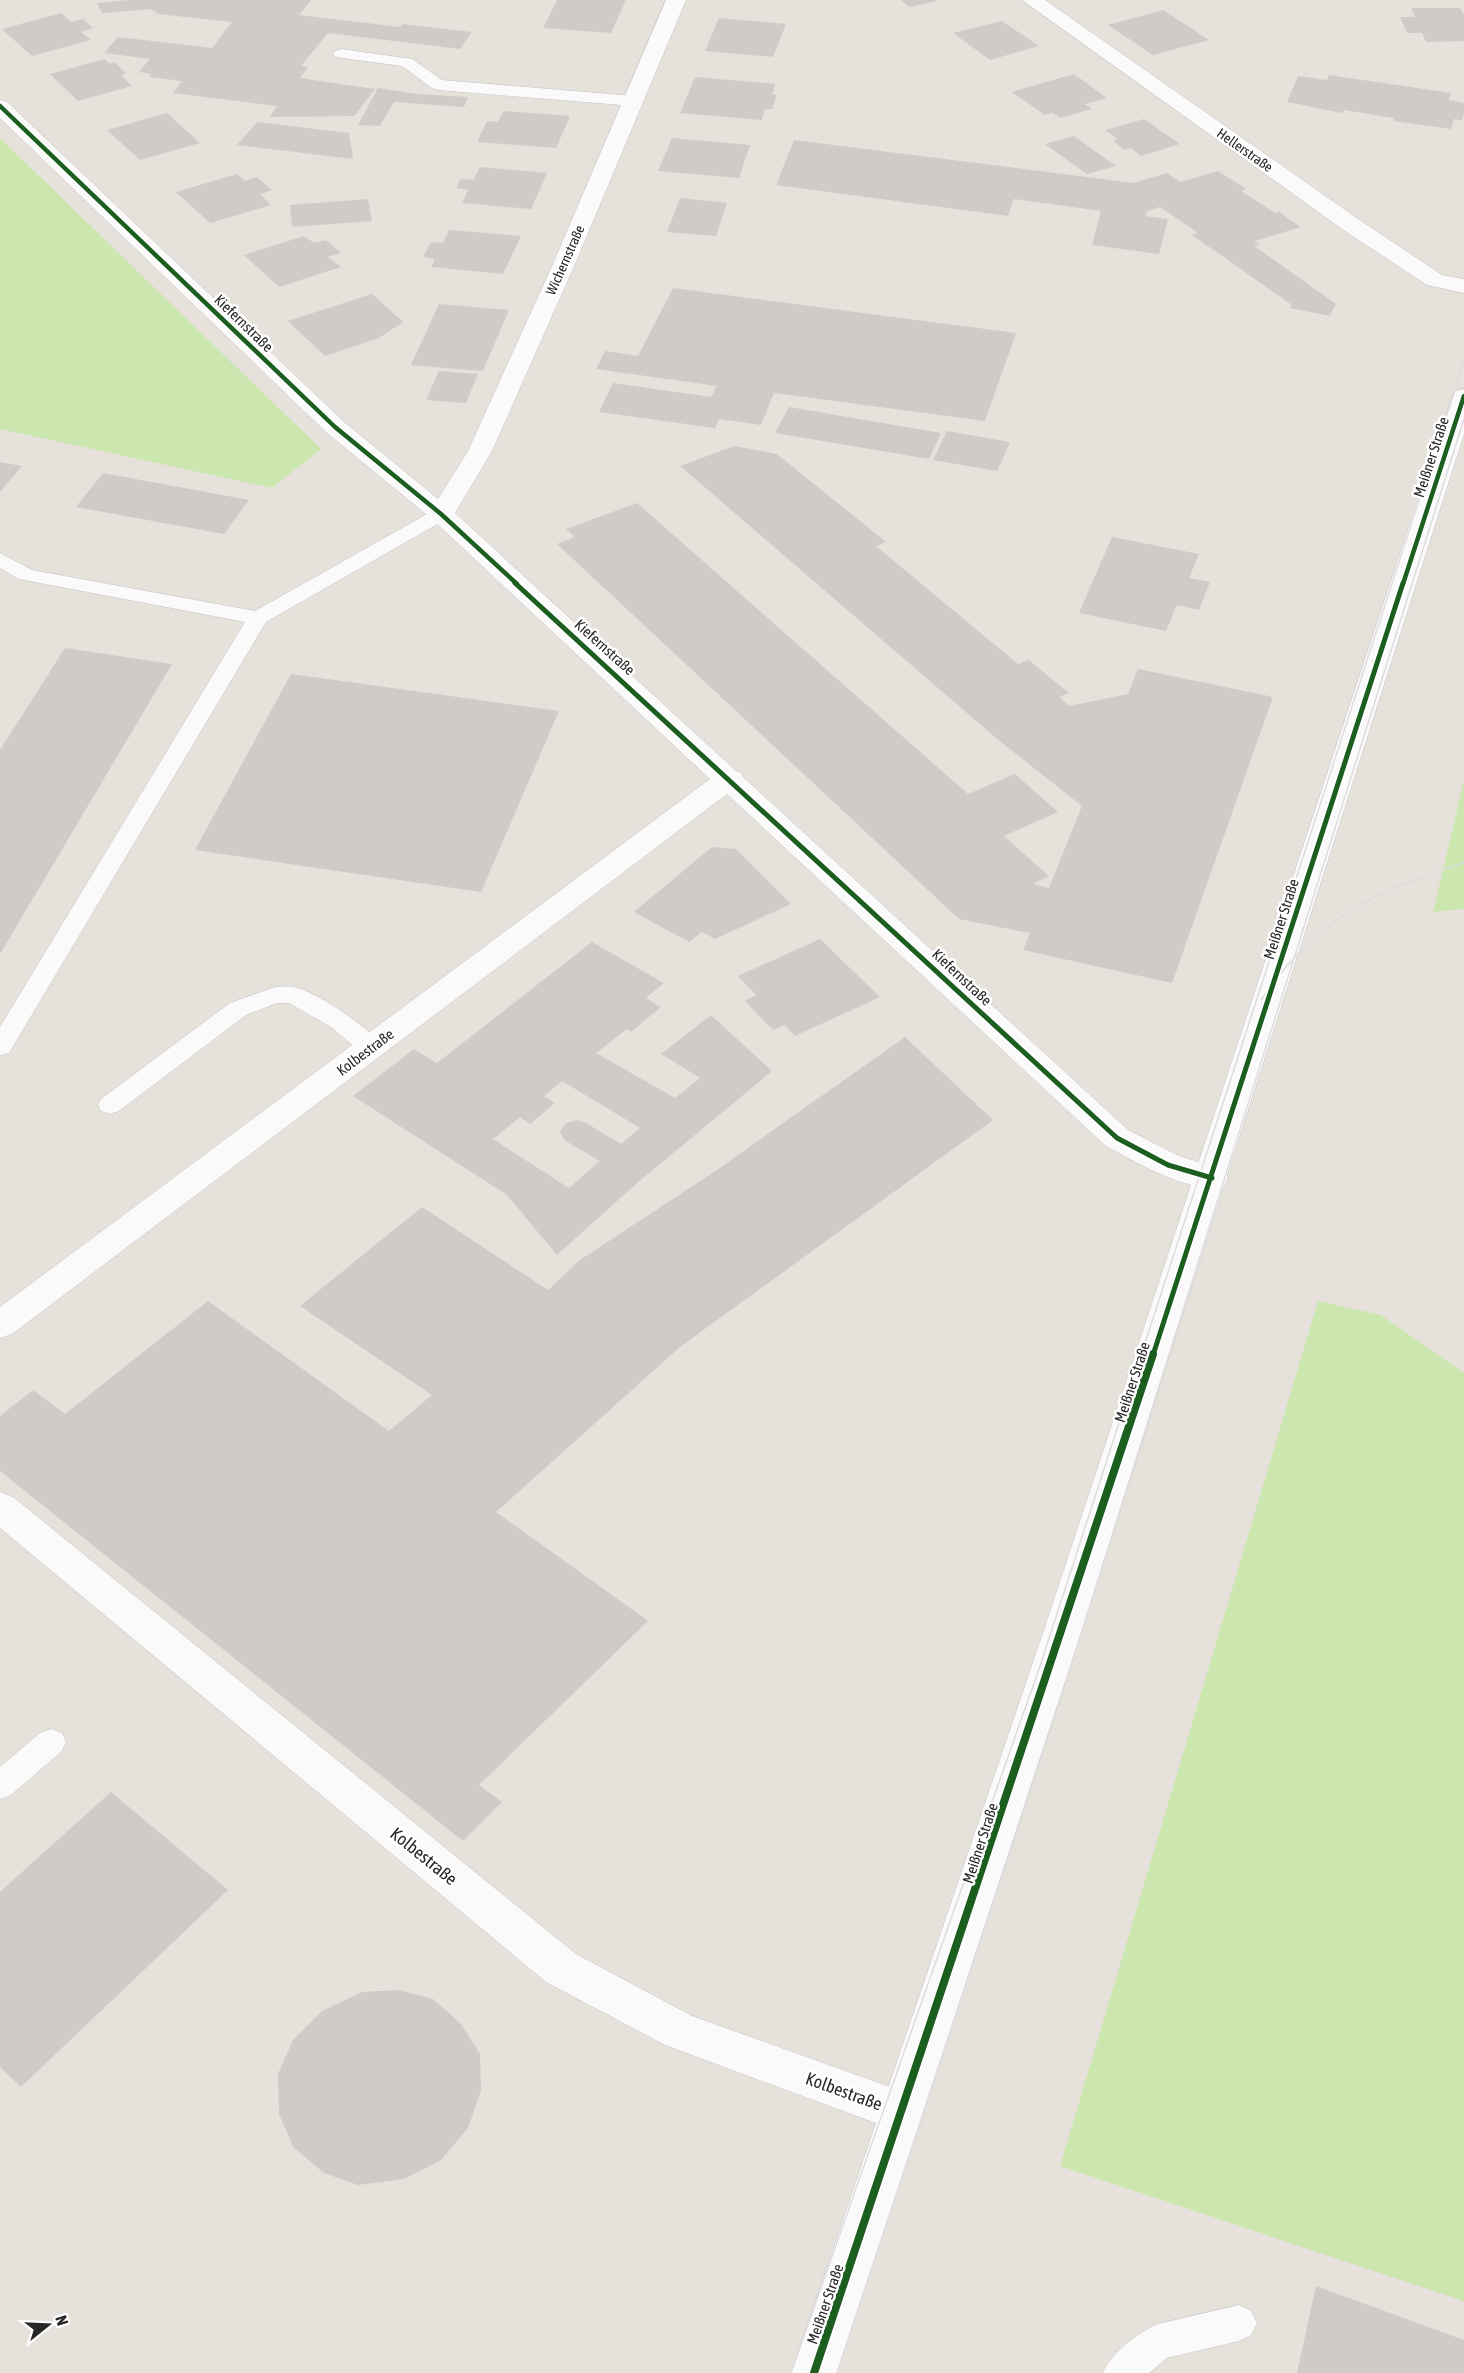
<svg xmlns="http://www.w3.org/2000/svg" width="1464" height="2373" font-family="'Asap Condensed',sans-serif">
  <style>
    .green { fill: #cce6b0 }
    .building { fill: #cfcbc6; fill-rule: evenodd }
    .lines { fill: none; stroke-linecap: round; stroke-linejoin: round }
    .lane-casing { stroke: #c3c2c3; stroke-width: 1 }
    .street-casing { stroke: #c3c2c3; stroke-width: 1 }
    .secondary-casing { stroke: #c3c2c3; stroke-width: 1 }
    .lane { fill: #fbfafa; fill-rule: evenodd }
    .street { fill: #fbfafa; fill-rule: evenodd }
    .secondary { fill: #fbfafa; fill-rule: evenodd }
    .tram { stroke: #dcdcdd; stroke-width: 1.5 }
    .cycleway-far2-casing { stroke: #fff; stroke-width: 7 }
    .cycleway-far1-casing { stroke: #fff; stroke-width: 9 }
    .cycleway-casing { stroke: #fff; stroke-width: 11 }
    .cycleway-far2 { stroke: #1b5e20; stroke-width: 4.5 }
    .cycleway-far1 { stroke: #1b5e20; stroke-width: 5 }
    .cycleway { stroke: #1b5e20; stroke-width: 8 }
    .labels { text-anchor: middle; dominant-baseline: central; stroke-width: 5; stroke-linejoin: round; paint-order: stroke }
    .far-street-label { font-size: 14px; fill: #272727; stroke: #fff }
    .street-label { font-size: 15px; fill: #272727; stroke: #fff }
    .near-street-label { font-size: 18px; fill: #272727; stroke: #fff }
  </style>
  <rect width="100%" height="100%" fill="#e7e1db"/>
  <!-- green -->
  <g class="green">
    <polygon points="0,138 321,449 272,488 0,429"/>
    <polygon points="1464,780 1464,909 1433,912"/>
    <polygon points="1318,1301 1381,1315 1464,1373 1464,2301 1060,2166"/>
  </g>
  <!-- building -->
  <g class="building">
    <polygon points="129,0 311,0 299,15 400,27 403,24 472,32 460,49 328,33 301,66 308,67 300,78 375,89 354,116 270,117 277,106 173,93 182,81 149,77 152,74 139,72 150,59 104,53 118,37 212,48 232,22 158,14 151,9 102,13 97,3"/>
    <polygon points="557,0 626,0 611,33 543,28"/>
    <polygon points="901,0 936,0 936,1 910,7"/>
    <polygon points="1411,8 1460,8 1464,15 1464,41 1426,42 1422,33 1407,33 1400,17 1415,17"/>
    <polygon points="1163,10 1209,40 1153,55 1108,25"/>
    <polygon points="61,13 71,22 83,19 93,28 81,32 91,40 32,56 2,29"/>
    <polygon points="719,18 786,24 773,57 705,51"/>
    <polygon points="1002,21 1039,46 990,60 953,33"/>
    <polygon points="105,59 109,64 114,62 126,73 121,75 132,86 78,101 50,74"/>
    <polygon points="1074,74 1107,98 1085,104 1092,109 1060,118 1052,113 1045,115 1012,92"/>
    <polygon points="1329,75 1451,93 1449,100 1464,103 1464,113 1462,120 1454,119 1451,129 1393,121 1394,118 1344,110 1342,113 1287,102 1298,76 1327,80"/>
    <polygon points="695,77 775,84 772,95 777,95 772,109 765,109 762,120 680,113"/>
    <polygon points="378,88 417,94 468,97 464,107 394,102 380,126 358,125"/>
    <polygon points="503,111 570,116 556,148 477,142 487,121 498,122"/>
    <polygon points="167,113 200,143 140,160 107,130"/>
    <polygon points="1144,119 1180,144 1141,156 1131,148 1125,150 1113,141 1118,139 1105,130"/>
    <polygon points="257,122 349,133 353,159 237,145"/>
    <polygon points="1074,136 1116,166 1087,174 1045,144"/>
    <polygon points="672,138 750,145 739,178 658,171"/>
    <polygon points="794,140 1134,183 1167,173 1180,182 1218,171 1246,189 1241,191 1275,213 1279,212 1301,227 1255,241 1259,244 1254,246 1336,304 1330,316 1290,308 1292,305 1192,235 1198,233 1160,207 1147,211 1145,216 1168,219 1159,254 1092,245 1101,211 1014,199 1008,216 776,185"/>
    <polygon points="480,167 547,173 531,209 462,203 468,190 456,188 461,179 473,180"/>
    <polygon points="237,174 245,181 257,177 272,190 260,194 271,205 210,223 176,192"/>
    <polygon points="680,198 727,203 716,236 667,232"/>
    <polygon points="368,199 372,221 292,227 290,205"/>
    <polygon points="449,230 521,236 503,274 431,267 435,259 423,257 431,242 443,243"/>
    <polygon points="304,236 314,243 326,240 341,253 328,257 341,267 279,287 244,255"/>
    <polygon points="673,288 1016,333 985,421 774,393 761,425 719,419 715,428 599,412 613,383 711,397 717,386 596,369 605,351 638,356"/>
    <polygon points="372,294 403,322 379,338 325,356 288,321"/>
    <polygon points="439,304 509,310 483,371 411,365"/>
    <polygon points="439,371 478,374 466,403 426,400"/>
    <polygon points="789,407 941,433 929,459 775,433"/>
    <polygon points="947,431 1010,442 997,471 933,460"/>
    <polygon points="734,446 777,454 886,542 876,546 1018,664 1029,660 1069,693 1059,697 1069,706 1128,694 1138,669 1273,697 1172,983 1023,950 1030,933 959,919 557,544 575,537 566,529 637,503 968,794 1015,774 1058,812 1004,836 1049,876 1033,884 1049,888 1082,806 996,738 680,466"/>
    <polygon points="0,462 22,466 0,492"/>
    <polygon points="103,473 249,500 224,534 76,507"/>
    <polygon points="1112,537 1199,554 1189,578 1210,582 1199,610 1177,605 1166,631 1079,613"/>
    <polygon points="65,648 172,664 0,954 0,750"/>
    <polygon points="291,674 559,711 481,892 195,850"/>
    <polygon points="712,847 736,849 791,904 715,939 702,932 689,942 634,912"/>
    <polygon points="820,939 880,997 795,1036 785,1025 773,1030 745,1001 756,995 738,976"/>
    <path d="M592 942 664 983 646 998 661 1007 631 1032 627 1029 596 1053 675 1098 700 1078 661 1054 711 1015 772 1071 637 1183 557 1255 507 1195 353 1096 414 1049 437 1063ZM562 1081 640 1128 621 1144 586 1123 576 1120 565 1124 560 1132 564 1140 600 1161 569 1188 493 1139 520 1117 530 1124 555 1103 544 1096Z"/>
    <polygon points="905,1037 993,1120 680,1347 496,1512 648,1621 479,1785 502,1802 463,1841 0,1471 0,1416 33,1390 65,1414 208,1301 389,1431 432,1395 300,1306 422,1207 548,1290 580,1260 714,1172"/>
    <polygon points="111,1792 228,1890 21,2087 0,2067 0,1892"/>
    <polygon points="399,1990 433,1999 461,2024 480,2054 481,2091 468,2128 441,2160 404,2179 358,2185 324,2173 294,2148 279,2114 278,2074 293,2040 322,2011 362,1992"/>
    <polygon points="1316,2286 1464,2340 1464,2373 1297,2373"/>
  </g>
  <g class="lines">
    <defs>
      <g id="lane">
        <polygon points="341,49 412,59 442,80 634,96 642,101 634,106 438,90 432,88 402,66 335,57 333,54 335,51"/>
        <polygon points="441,508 448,510 451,514 448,518 266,622 9,1053 0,1055 0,1027 245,622 19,579 0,568 0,553 32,570 255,611 434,510"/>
        <path d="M275 987C281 987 288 986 294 987 315 991 372 1029 383 1047L380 1053 371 1055 362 1053 331 1027 289 1003H277L246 1015 119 1111 110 1114 101 1111 98 1105 101 1099 230 1003Z"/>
        <polygon points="51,1729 62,1733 66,1742 62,1751 11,1795 0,1799 0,1767 40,1733"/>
        <path d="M1239 2305 1251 2311 1257 2323 1251 2335 1239 2341 1167 2358 1149 2373H1103C1112 2352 1137 2333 1158 2324Z"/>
      </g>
      <g id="street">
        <path d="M666 0H686L575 264 492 451 455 513 736 771 740 772 744 778 1128 1130 1179 1156 1224 1170 1228 1178 1224 1186C1193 1196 1134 1161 1106 1146L727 794 12 1334 0 1338V1307L710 779 432 519 326 432 0 118V100L7 102 344 422 438 499 468 451 553 264Z"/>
        <polygon points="1022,0 1045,0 1361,221 1442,275 1464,279 1464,293 1427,285 1345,231"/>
        <polygon points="0,1492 13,1497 576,1954 692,2016 901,2091 917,2100 924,2115 917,2130 902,2136 873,2122 665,2045 546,1982 0,1528"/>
      </g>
      <polygon id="secondary" points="1464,389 1464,434 1081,1633 837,2373 791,2373 1043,1633 1452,396 1455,391"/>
    </defs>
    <!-- lane casing -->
    <use href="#lane" class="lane-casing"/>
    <!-- street casing -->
    <use href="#street" class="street-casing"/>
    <!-- secondary casing -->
    <use href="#secondary" class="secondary-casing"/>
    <!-- lane -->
    <use href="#lane" class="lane"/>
    <!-- street -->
    <use href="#street" class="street"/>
    <!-- secondary -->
    <use href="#secondary" class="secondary"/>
    <!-- tram -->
    <g class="tram">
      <path d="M1261 1000C1317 918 1371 892 1464 863"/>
      <polyline points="791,2373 1039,1669 1464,362"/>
      <polyline points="837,2373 1058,1707 1464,419"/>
    </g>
    <defs>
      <g id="cycleway-far2">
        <polyline points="0,106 335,427 441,514 517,584"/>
        <polyline points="1403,584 1464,396"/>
      </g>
      <g id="cycleway-far1">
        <polyline points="515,583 1117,1138 1168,1165 1212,1178"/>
        <polyline points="1153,1355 1403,583"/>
      </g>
      <polyline id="cycleway" points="814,2373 1153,1354"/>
    </defs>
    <!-- cycleway-far2 casing -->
    <use href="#cycleway-far2" class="cycleway-far2-casing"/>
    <!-- cycleway-far1 casing -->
    <use href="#cycleway-far1" class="cycleway-far1-casing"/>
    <!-- cycleway casing -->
    <use href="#cycleway" class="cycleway-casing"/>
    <!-- cycleway-far2 -->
    <use href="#cycleway-far2" class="cycleway-far2"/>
    <!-- cycleway-far1 -->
    <use href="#cycleway-far1" class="cycleway-far1"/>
    <!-- cycleway -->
    <use href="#cycleway" class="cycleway"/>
  </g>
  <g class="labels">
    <!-- far-street labels -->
    <g class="far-street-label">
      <text transform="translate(1245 150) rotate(35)">Hellerstraße</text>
      <text transform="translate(565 260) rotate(-66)">Wichernstraße</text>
    </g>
    <!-- street labels -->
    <g class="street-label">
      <text transform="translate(244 323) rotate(44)">Kiefernstraße</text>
      <text transform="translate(1431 457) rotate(-72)">Meißner Straße</text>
      <text transform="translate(605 647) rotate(42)">Kiefernstraße</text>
      <text transform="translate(1281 919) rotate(-72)">Meißner Straße</text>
      <text transform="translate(962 977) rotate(43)">Kiefernstraße</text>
      <text transform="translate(365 1052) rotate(-37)">Kolbestraße</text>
      <text transform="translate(1132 1382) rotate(-72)">Meißner Straße</text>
      <text transform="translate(980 1843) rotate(-72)">Meißner Straße</text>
      <text transform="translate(825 2304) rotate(-71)">Meißner Straße</text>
    </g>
    <!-- near-street labels -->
    <g class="near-street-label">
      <text transform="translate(424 1856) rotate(39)">Kolbestraße</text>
      <text transform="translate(844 2091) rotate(20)">Kolbestraße</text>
    </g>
  </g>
  <!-- north arrow -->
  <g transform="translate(48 2325) rotate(72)" stroke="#ffffff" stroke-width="4.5" paint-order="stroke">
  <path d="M0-4.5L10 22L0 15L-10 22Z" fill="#272727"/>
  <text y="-9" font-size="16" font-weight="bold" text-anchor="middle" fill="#272727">N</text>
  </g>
</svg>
